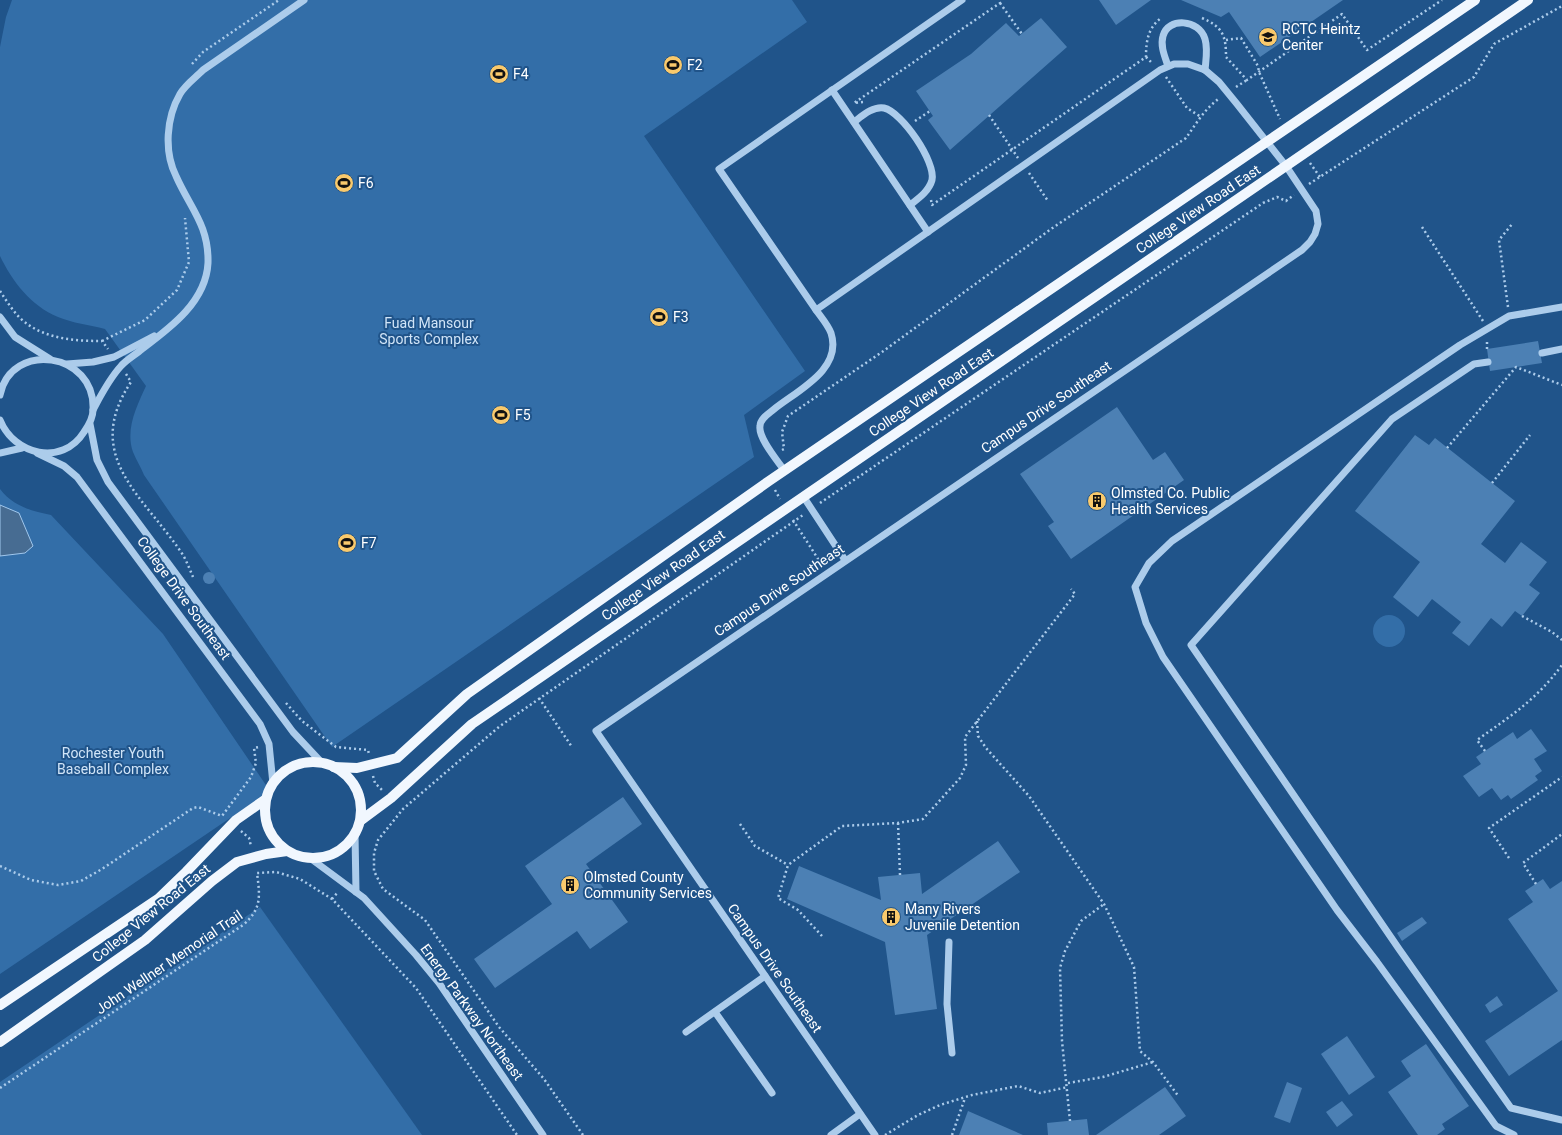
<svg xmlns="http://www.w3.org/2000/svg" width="1562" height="1135" font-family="Roboto,sans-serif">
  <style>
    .green { fill: #336ea8 }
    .water { fill: #476c92; stroke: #a0c7ed }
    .building { fill: #4c80b4 }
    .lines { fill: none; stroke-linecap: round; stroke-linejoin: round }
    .path { stroke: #accceb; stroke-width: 2.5; stroke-dasharray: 2 3; stroke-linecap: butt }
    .minor { stroke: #accceb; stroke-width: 7 }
    .major { stroke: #f1f7fe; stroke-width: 10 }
    .labels { text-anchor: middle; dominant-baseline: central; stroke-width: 4; stroke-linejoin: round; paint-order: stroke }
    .poi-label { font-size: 14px; fill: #fff; stroke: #20548a; text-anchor: start }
    .street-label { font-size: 14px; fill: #fff; stroke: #20548a }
    .park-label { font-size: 14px; fill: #d1e5f8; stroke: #20548a }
  </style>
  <rect width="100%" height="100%" fill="#20548a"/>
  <!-- green -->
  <g class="green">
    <path d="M12 0H792L807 22 644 136 805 371 744 415 754 457 332 747 144 475C141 467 136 460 133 452 125 429 137 406 146 386L105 329C90 325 72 323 58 317 31 306 12 281 0 256V47L6 17Z"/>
    <path d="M0 489C13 506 31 511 51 515L163 634 270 791 0 974Z"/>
    <circle cx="1389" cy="631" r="16"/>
    <polygon points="260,907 422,1135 0,1135 0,1082"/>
  </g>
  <!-- water -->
  <polygon class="water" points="0,505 19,513 33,546 25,553 0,556"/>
  <!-- building -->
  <g class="building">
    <polygon points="1099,0 1151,0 1116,25"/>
    <polygon points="1181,0 1343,0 1260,57 1229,12 1221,17"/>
    <polygon points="1041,18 1067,47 950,150 928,120 933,116 916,91 971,54 1006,23 1019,36"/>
    <polygon points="1538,341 1542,363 1490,371 1487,349"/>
    <polygon points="1117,407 1153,460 1165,452 1184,480 1071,559 1048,526 1054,522 1020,474"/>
    <polygon points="1415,435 1429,445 1435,438 1515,501 1481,544 1505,563 1521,542 1547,562 1529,585 1540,593 1522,616 1515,611 1502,627 1491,618 1469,646 1452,633 1461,622 1432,599 1418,617 1393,597 1420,562 1355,511"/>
    <circle cx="209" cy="578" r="6"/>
    <polygon points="1531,729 1547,751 1534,759 1542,771 1535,776 1538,780 1511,799 1508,795 1501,800 1492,788 1479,797 1463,776 1481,764 1476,757 1513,732 1517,739"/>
    <polygon points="623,797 642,824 586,864 628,922 590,949 577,931 495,988 474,959 552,904 525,866"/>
    <polygon points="998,841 1020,872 927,935 937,1009 895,1015 885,942 787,899 799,866 881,900 878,877 920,873 922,894"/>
    <polygon points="1543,879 1550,889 1562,881 1562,1040 1509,1076 1485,1041 1558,991 1508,919 1533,902 1525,891"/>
    <polygon points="1422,917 1427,923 1402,941 1397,933"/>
    <polygon points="1497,996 1503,1005 1490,1013 1485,1005"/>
    <polygon points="1347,1036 1375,1077 1349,1095 1321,1054"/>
    <polygon points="1426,1044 1469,1106 1442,1124 1445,1129 1437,1135 1418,1135 1388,1092 1411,1076 1401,1061"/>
    <polygon points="1287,1082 1302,1088 1290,1123 1274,1117"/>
    <polygon points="1165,1087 1186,1116 1159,1135 1096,1135"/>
    <polygon points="1342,1101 1353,1115 1337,1127 1326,1112"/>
    <polygon points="968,1111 1023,1135 959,1135"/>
    <polygon points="1087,1119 1089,1135 1048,1135 1047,1123"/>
  </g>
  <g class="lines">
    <!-- path -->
    <g class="path">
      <polyline points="1000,3 1022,34"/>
      <path d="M1202 18C1223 27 1226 36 1226 57L1247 80 1342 14 1367 50 1442 0"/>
      <polyline points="1226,40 1241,38 1258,66 1259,72 1280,119"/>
      <polyline points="1146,57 1153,64"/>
      <polyline points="192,64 203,52 279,0"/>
      <polyline points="1166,77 1187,108 1201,117"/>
      <polyline points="1236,87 1247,80"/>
      <polyline points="863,102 854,103 1000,3 998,0"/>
      <polyline points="989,115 1018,158"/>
      <polyline points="915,121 930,111"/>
      <polyline points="1310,163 1320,177"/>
      <polyline points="1029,173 1048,201"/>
      <polyline points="1309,184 1474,77 1494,44 1562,6"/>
      <path d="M931 200 932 205 1146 57C1146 41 1148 28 1161 18"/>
      <polyline points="1422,227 1483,321"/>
      <path d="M0 291C6 300 12 310 20 318 42 339 74 341 102 341L108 349"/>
      <polyline points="1508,307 1499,240 1513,223"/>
      <polyline points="102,341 145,320 177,290 189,262 185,218"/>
      <polyline points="1487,349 1487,340"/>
      <path d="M126 374 131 382C81 457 145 497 183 555 187 562 190 570 193 577"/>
      <polyline points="1447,448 1516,367 1562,385"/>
      <path d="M782 450 784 449 782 432 788 416 882 352 1051 229 1186 138C1196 124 1205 108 1220 98"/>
      <polyline points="1492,483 1530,435"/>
      <polyline points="775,490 780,499"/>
      <polyline points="820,503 1263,203 1277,197 1286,201 1294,195"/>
      <polyline points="793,520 822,565"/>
      <polyline points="1522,616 1552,632 1562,640"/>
      <polyline points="539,698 572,747"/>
      <polyline points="286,703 302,721 336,747 368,750 369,754"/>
      <polyline points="977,721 978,736 986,748 1029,796 1104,904 1134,967 1140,1051 1153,1062 1179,1097"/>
      <path d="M1485 751 1477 740C1512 715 1536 700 1562 665"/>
      <polyline points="373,776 375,783 382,790"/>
      <polyline points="898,823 900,875"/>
      <polyline points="740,824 755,846 788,865"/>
      <polyline points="241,831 249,838 251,846"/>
      <polyline points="1509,858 1489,828 1562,777"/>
      <polyline points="0,866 31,880 58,885 81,881 102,869 193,808 198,807 222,816 251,777 256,763 254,748 259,747"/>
      <polyline points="1536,884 1523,863 1562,834"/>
      <polyline points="332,899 338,892"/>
      <polyline points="822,936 798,910 778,898 788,865 842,826 898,823 923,819 960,778 966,765 965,737 1075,594 1071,589"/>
      <polyline points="1068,1083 1103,1077 1153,1062"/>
      <path d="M0 1088 243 925C262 909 260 896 257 873L276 872 300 879 332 899 416 988 517 1135"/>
      <polyline points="1070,1121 1062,1041 1060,968 1065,951 1081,921 1104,904"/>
      <polyline points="583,1135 544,1079 499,1027 425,920 383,889 374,871 374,853 378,840 403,809 500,726 803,515"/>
      <polyline points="885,1135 918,1115 940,1105 972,1095 1018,1086 1040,1093 1068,1087"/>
      <polyline points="952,1135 965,1098"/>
    </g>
    <!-- minor -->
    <g class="minor">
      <path d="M1168 66C1165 57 1160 46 1163 36 1168 17 1199 19 1205 39 1208 49 1206 59 1205 70"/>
      <polyline points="832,90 928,232"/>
      <path d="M854 122C862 116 873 106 884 108 902 112 936 162 932 180 929 191 919 198 910 205"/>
      <polyline points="816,310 1160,70 1174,64 1188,64 1205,70 1219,82 1237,104 1286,166 1316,211 1318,224 1315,234 1310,242 1302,250 596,731 875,1135"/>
      <polyline points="0,317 15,337 50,359"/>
      <polyline points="1542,353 1562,349"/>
      <polyline points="1488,362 1474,364 1392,419 1191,645 1399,949 1511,1108 1562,1120"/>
      <polyline points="67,364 93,362 114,357 154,336"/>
      <path d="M0 395C11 340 96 352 93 410 93 418 89 425 84 432 62 467 14 455 0 420"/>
      <path d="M93 410C101 395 109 379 121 366 126 360 135 355 142 349 170 328 206 302 208 263 209 225 190 208 176 176 164 152 166 118 180 94 185 85 195 78 203 70L304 0"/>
      <polyline points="90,424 97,460 108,482 293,732 322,763"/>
      <polyline points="0,453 22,448"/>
      <polyline points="37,453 64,466 77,477 260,724 269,744 273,784"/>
      <path d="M784 470C777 460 758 438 760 426 760 419 768 414 773 410 796 391 843 370 831 333 828 325 821 317 816 310L719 169 962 0"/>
      <polyline points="803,496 845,560"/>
      <polyline points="355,834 356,892"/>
      <polyline points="310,858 364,898 416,955 439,983 543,1135"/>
      <polyline points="949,942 947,1004 952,1053"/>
      <polyline points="715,1012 772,1093"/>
      <polyline points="686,1032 765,976"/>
      <polyline points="831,1135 860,1114"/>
      <polyline points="1514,1135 1496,1126 1377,962 1337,910 1163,657 1146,623 1135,587 1149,563 1172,541 1460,345 1509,316 1562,307"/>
    </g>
    <!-- major -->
    <g class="major">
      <circle cx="313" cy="810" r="48"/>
      <polyline points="334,767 357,768 397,758 467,694 769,481 1475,0"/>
      <polyline points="360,821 391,798 472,724 1528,0"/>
      <polyline points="0,1005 158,899 186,872 236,820 266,799"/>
      <polyline points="0,1042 145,940 212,881 237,862 266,854 287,851"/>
    </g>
  </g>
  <!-- icons -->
  <defs>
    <symbol id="university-disc" viewBox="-11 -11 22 22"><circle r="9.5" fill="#f9c96c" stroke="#20548a"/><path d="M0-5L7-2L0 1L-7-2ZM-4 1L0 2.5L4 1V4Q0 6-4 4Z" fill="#111"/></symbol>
    <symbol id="stadium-disc" viewBox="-11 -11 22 22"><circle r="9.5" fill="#f9c96c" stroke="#20548a"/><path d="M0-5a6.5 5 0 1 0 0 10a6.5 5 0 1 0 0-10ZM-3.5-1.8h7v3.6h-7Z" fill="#111"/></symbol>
    <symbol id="building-disc" viewBox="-11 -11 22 22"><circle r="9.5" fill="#f9c96c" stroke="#20548a"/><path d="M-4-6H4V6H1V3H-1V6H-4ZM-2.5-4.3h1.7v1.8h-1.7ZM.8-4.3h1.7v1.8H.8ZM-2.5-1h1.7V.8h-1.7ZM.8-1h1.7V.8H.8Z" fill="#111"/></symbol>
  </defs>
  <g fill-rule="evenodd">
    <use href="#university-disc" x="1257" y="26" width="22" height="22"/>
    <use href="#stadium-disc" x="662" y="54" width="22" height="22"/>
    <use href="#stadium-disc" x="488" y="63" width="22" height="22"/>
    <use href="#stadium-disc" x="333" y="172" width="22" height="22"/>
    <use href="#stadium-disc" x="648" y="306" width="22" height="22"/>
    <use href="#stadium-disc" x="490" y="404" width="22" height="22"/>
    <use href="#building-disc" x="1086" y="490" width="22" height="22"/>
    <use href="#stadium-disc" x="336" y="532" width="22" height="22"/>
    <use href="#building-disc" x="559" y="874" width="22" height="22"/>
    <use href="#building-disc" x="880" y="906" width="22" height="22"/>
  </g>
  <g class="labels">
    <!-- poi labels -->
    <g class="poi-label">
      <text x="1282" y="29">RCTC Heintz<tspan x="1282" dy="16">Center</tspan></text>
      <text x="687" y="65">F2</text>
      <text x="513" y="74">F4</text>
      <text x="358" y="183">F6</text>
      <text x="673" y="317">F3</text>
      <text x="515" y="415">F5</text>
      <text x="1111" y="493">Olmsted Co. Public<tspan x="1111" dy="16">Health Services</tspan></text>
      <text x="361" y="543">F7</text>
      <text x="584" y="877">Olmsted County<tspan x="584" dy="16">Community Services</tspan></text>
      <text x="905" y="909">Many Rivers<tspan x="905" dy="16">Juvenile Detention</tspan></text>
    </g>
    <!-- street labels -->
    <g class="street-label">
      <text transform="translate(1198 209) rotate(-34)">College View Road East</text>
      <text transform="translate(931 392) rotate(-34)">College View Road East</text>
      <text transform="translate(1046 407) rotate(-34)">Campus Drive Southeast</text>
      <text transform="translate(663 575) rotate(-35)">College View Road East</text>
      <text transform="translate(779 590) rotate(-34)">Campus Drive Southeast</text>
      <text transform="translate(184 598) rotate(54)">College Drive Southeast</text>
      <text transform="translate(151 913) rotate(-39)">College View Road East</text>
      <text transform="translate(169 962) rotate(-34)">John Wellner Memorial Trail</text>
      <text transform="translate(775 968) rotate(55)">Campus Drive Southeast</text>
      <text transform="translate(472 1012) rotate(54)">Energy Parkway Northeast</text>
    </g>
    <!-- park labels -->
    <g class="park-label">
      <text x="429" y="323">Fuad Mansour<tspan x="429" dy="16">Sports Complex</tspan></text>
      <text x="113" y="753">Rochester Youth<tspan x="113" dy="16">Baseball Complex</tspan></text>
    </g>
  </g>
</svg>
